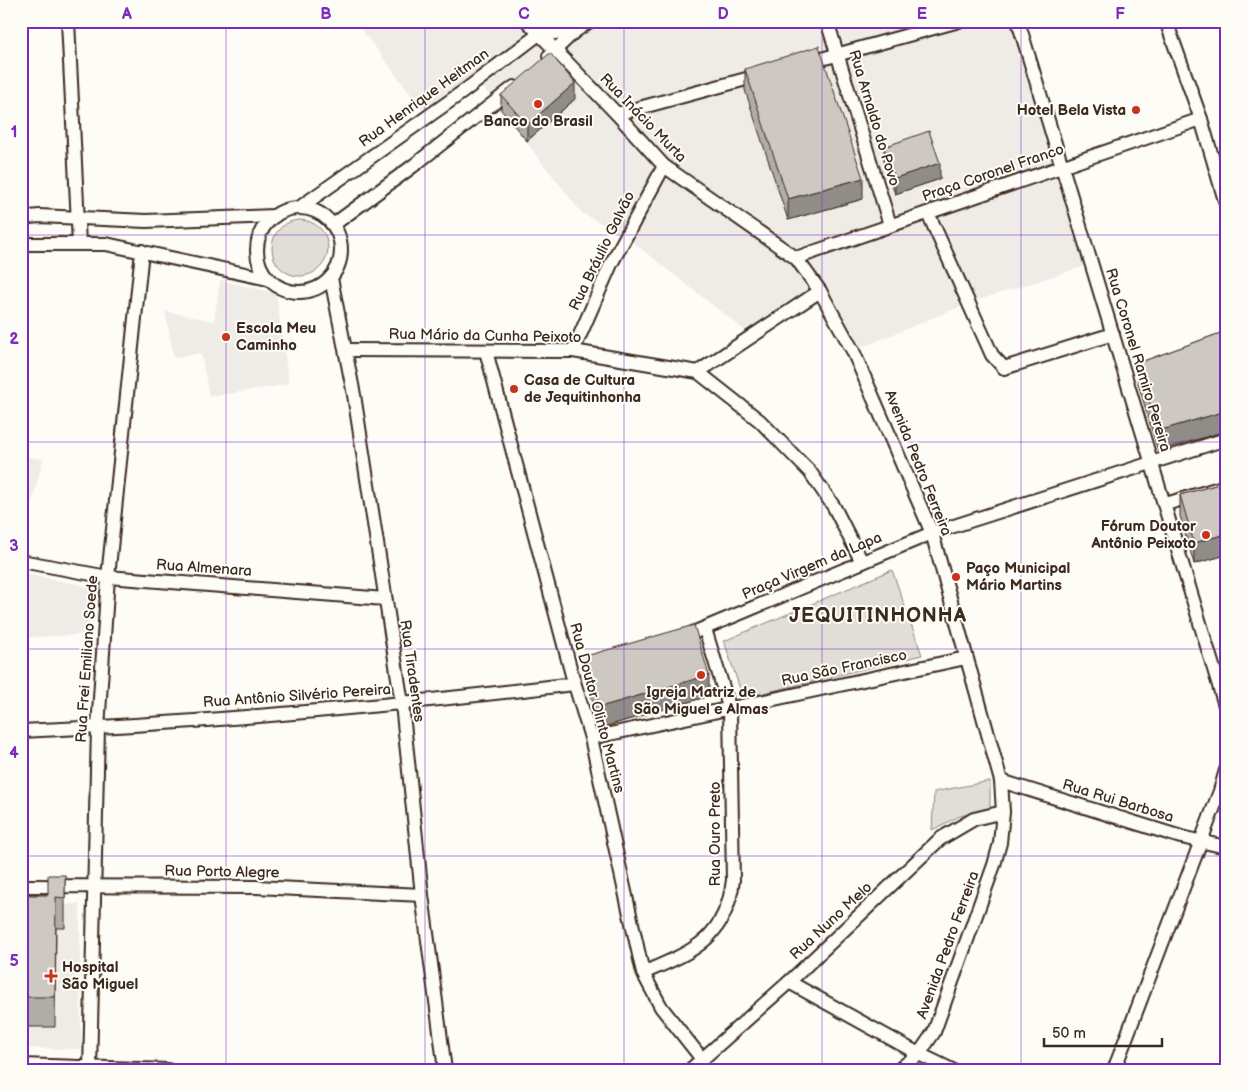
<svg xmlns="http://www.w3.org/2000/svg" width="1247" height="1091" font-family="'Balsamiq Sans',sans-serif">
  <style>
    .built { fill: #efece7 }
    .green { fill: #e1ded7; stroke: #8e847a }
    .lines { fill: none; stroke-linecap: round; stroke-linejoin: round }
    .minor-casing { stroke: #3b2a1e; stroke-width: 16 }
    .minor { stroke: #fdfcf7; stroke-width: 12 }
    .wall { fill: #b0aca7; stroke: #3b2a1e }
    .shaded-wall { fill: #908c88; stroke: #3b2a1e }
    .building { fill: #cdc8c2; stroke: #3b2a1e }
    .grid { fill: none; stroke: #7b2cbf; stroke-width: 1; stroke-opacity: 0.55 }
    .poi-dot { fill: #c8321e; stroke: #fdfcf7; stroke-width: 2 }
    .labels { text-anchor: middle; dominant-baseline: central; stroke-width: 4; stroke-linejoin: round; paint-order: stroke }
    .street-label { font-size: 15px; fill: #3b2a1e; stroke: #fdfcf7 }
    .poi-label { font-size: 15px; font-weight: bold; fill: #3b2a1e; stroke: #fdfcf7; text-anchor: start }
    .district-label { font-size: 20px; font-weight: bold; letter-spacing: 1px; fill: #3b2a1e; stroke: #fdfcf7 }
    .neatline { fill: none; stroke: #7b2cbf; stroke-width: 2 }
    .grid-label { font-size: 16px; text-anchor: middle; font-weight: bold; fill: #7b2cbf }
  </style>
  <rect width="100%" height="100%" fill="#fdfcf7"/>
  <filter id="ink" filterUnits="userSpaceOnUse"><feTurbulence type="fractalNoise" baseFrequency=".02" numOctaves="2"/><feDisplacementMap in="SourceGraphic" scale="10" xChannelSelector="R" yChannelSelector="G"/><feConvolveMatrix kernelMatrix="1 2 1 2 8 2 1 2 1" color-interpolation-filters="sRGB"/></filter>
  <g filter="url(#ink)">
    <!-- built -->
    <g class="built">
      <polygon points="355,21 527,21 539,34 549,24 547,21 1018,21 1091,264 969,303 853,351 820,291 752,336 626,237 582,213 478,81 425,113"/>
      <polygon points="220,280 276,293 289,384 209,397 201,353 174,358 165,311 214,321"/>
      <polygon points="21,456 43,459 23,537 21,537"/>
      <polygon points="21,573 96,588 90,634 21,638"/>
      <polygon points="21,903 65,905 80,903 81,1049 21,1048"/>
    </g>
    <!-- green -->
    <g class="green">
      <circle cx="300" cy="248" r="28"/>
      <polygon points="892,570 922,655 743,698 724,641"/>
      <polygon points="990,781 990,809 960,816 932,830 934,792"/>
    </g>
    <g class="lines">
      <defs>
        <g id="minor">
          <polyline points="68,21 79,244"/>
          <polyline points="527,21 617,114 664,166 796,258 820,291 853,351 932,533 1001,781 1003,812 1000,843 994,865 934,1032 919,1054 898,1070"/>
          <polyline points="827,21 890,225"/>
          <polyline points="1018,21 1226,709"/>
          <polyline points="1166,21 1201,119 1226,204"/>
          <polyline points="549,56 574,32 590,21"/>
          <polyline points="807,63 959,21"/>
          <polyline points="617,114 761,75"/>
          <circle cx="299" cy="250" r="42"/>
          <polyline points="299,208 464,91 539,34 574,32"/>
          <polyline points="928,213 992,355 1004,368 1113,334"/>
          <polyline points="21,218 39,216 146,221 275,216"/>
          <polyline points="333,225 413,166 514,87"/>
          <polyline points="21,244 106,244 268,279"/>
          <polyline points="796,258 1201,119"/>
          <polyline points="331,278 354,395 402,704 422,895 445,1070"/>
          <polyline points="346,350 573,351 698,372 760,421 810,472 834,507 862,562"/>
          <polyline points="486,351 572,675 591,738 643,973 661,1007 702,1059"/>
          <polyline points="573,351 611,264 664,166"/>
          <polyline points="698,372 820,291"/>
          <polyline points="1166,504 1226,486"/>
          <polyline points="21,561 108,577 385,599"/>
          <polyline points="681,638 932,533 1226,439"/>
          <path d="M21 731C206 723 391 706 574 684"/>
          <polyline points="591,738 966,658"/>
          <polyline points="1001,781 1181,837 1226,847"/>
          <polyline points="21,886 256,887 422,895"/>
          <path d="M643 973C692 952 726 939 733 880L730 710 705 629"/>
          <polyline points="789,982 919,1054 952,1070"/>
          <polyline points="21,1065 168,1070"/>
          <polyline points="90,1070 98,728 108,577 142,251"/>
          <polyline points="690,1070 789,982 940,839 974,819 1003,812"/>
          <polyline points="1114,1070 1220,791 1226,770"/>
        </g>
      </defs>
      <!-- minor casing -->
      <use href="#minor" class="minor-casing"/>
      <!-- minor -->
      <use href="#minor" class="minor"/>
    </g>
    <!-- wall -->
    <g class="wall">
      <polygon points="745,69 863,199 788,220 745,90"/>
      <polygon points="501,95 575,99 527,141 501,110"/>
      <polygon points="884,147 940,179 895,194 884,162"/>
      <polygon points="1226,331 1226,431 1158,451 1138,383 1138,363"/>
      <polygon points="1226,482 1226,555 1194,564 1180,516 1180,495"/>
      <polygon points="586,656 709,696 600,728 586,677"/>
      <polygon points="65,875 65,928 56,928 55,1027 21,1027 21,895 48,895"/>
    </g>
    <!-- shaded-wall -->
    <g class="shaded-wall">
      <polygon points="575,83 575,99 527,141 527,125"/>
      <polygon points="940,163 940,179 895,194 895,178"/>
      <polygon points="863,178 863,199 788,220 788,199"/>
      <polygon points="1226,411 1226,431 1158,451 1158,431"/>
      <polygon points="1226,534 1226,555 1194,564 1194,543"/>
      <polygon points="709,675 709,696 600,728 600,707"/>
    </g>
    <!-- building -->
    <g class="building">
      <polygon points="819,46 863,178 788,199 745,69"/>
      <polygon points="550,53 575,83 527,125 501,95"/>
      <polygon points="929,131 940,163 895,178 884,147"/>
      <polygon points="1226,331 1226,411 1158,431 1138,363"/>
      <polygon points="1226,482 1226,534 1194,543 1180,495"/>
      <polygon points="694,625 709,675 600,707 586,656"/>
      <polygon points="48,875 65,875 65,898 56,897 55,997 21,997 21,895 48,895"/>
    </g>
  </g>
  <!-- grid -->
  <path class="grid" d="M226 21V1070M425 21V1070M624 21V1070M822 21V1070M1021 21V1070M21 235H1226M21 442H1226M21 649H1226M21 856H1226"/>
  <!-- markers -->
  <g class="poi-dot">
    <circle cx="538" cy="104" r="5"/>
    <circle cx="1136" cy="110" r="5"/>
    <circle cx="226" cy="337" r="5"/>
    <circle cx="514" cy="389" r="5"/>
    <circle cx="1206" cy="535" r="5"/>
    <circle cx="956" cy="577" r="5"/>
    <circle cx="701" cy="675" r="5"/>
    <path d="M48.5 968.5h5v5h5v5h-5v5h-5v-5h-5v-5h5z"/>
  </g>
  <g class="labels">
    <!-- street labels -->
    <g class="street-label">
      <text transform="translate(424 98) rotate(-36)">Rua Henrique Heitman</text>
      <text transform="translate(643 118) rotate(46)">Rua Inácio Murta</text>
      <text transform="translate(874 118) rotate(73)">Rua Arnaldo do Povo</text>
      <text transform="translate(993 173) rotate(-19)">Praça Coronel Franco</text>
      <text transform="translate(602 251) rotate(-64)">Rua Bráulio Galvão</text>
      <text transform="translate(485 336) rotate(1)">Rua Mário da Cunha Peixoto</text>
      <text transform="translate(1138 360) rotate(73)">Rua Coronel Ramiro Pereira</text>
      <text transform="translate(918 463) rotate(68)">Avenida Pedro Ferreira</text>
      <text transform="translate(812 566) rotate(-23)">Praça Virgem da Lapa</text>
      <text transform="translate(204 568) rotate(4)">Rua Almenara</text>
      <text transform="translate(87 659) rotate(-86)">Rua Frei Emiliano Soede</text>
      <text transform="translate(844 668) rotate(-12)">Rua São Francisco</text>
      <text transform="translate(412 671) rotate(82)">Rua Tiradentes</text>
      <text transform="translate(297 696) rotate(-4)">Rua Antônio Silvério Pereira</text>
      <text transform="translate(597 708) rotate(75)">Rua Doutor Olinto Martins</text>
      <text transform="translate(1118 801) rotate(17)">Rua Rui Barbosa</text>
      <text transform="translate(715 834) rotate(-90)">Rua Ouro Preto</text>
      <text transform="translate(222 872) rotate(1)">Rua Porto Alegre</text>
      <text transform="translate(831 921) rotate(-43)">Rua Nuno Melo</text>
      <text transform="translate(948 945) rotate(-70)">Avenida Pedro Ferreira</text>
    </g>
    <!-- poi labels -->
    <g class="poi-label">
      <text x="1126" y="110" text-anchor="end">Hotel Bela Vista</text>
      <text x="538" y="121" text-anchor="middle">Banco do Brasil</text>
      <text x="236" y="328">Escola Meu<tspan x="236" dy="17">Caminho</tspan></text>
      <text x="524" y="380">Casa de Cultura<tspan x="524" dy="17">de Jequitinhonha</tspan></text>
      <text x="1196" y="526" text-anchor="end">Fórum Doutor<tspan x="1196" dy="17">Antônio Peixoto</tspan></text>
      <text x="966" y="568">Paço Municipal<tspan x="966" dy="17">Mário Martins</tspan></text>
      <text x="701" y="692" text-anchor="middle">Igreja Matriz de<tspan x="701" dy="17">São Miguel e Almas</tspan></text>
      <text x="62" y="967">Hospital<tspan x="62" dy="17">São Miguel</tspan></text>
    </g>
    <!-- district labels -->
    <g class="district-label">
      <text x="878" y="616">JEQUITINHONHA</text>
    </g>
  </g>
  <!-- margin -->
  <rect width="1247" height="1091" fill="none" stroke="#fdfcf7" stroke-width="55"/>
  <!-- scale -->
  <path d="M1044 1038v8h118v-8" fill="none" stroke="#3b2a1e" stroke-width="2.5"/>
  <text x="1052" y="1038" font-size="15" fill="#3b2a1e" stroke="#fdfcf7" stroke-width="4" paint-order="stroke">50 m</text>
  <rect x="28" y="28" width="1192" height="1036" class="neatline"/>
  <g class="grid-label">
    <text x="127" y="19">A</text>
    <text x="326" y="19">B</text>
    <text x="524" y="19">C</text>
    <text x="723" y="19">D</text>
    <text x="922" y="19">E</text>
    <text x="1120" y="19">F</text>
    <text x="14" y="137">1</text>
    <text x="14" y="344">2</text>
    <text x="14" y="551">3</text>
    <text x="14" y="758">4</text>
    <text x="14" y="966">5</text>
  </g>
</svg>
